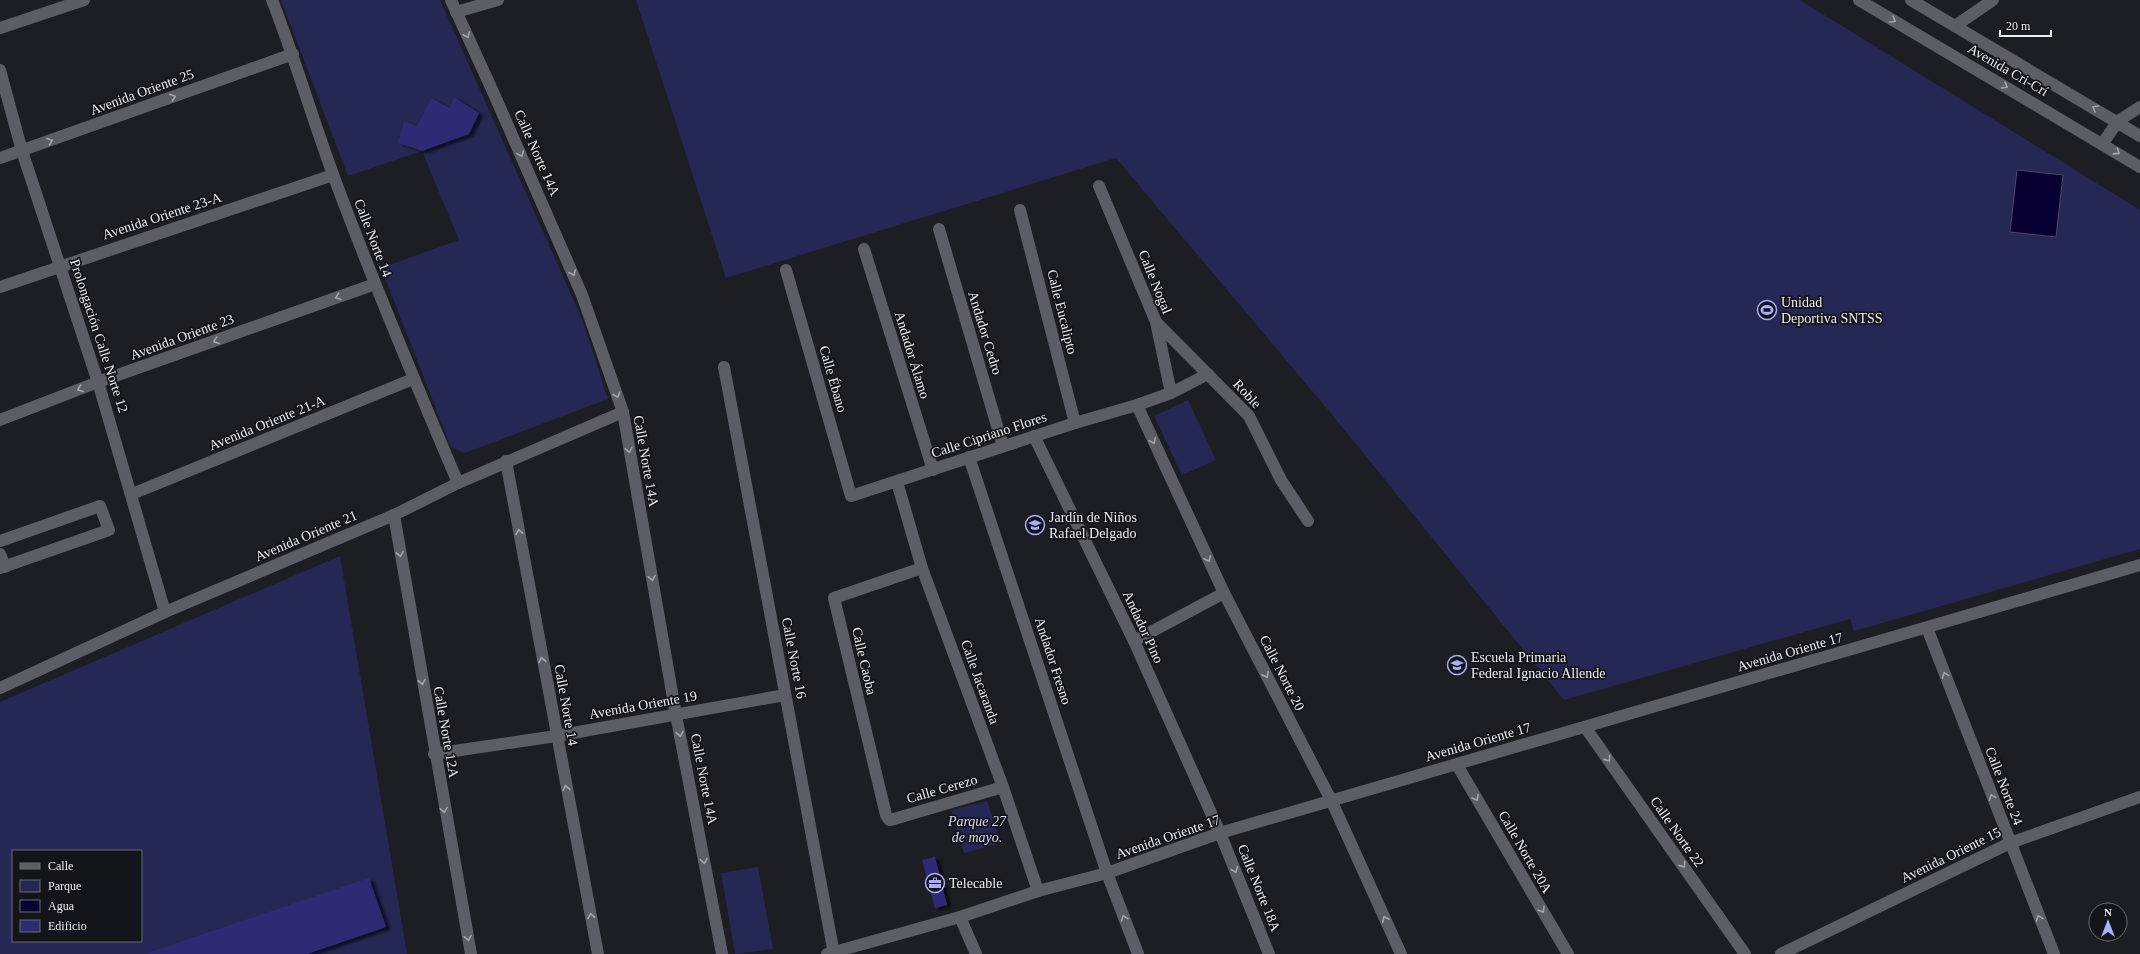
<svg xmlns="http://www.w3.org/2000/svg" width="2140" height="954" font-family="Georgia,serif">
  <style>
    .green { fill: #252754; fill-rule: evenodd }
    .water { fill: #080032; stroke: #4d476c }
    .building { fill: #2d2c73; filter: url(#shadow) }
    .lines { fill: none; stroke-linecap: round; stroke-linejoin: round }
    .street { stroke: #5c5d65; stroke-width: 12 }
    .secondary { stroke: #5c5d65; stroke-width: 12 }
    .oneway { stroke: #a4a6ac }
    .labels { text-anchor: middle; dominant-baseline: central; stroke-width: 3.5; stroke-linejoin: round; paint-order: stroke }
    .street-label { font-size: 14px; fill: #edeef2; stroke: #14151b }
    .poi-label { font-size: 14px; fill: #edeef2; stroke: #14151b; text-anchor: start }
    .park-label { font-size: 14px; font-style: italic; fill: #daddf3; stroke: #14151b }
  </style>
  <defs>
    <filter id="shadow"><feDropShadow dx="4.5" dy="2.5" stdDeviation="1" flood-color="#0009"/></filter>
  </defs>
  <rect width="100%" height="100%" fill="#1d1e24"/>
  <!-- green -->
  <g class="green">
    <path d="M281 0H440L582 319 608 399 465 453 451 447 381 268 459 240 422 151 348 176ZM454 97 479 113 469 134 422 151 398 143 404 121 417 126 431 98 450 108Z"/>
    <polygon points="636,0 1800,0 2140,210 2140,549 1854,631 1850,619 1564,700 1329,411 1116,158 726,278"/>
    <polygon points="1188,400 1216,460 1182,475 1154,416"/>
    <path d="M340 556 407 954H0V702ZM13 851H141V941H13Z"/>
    <polygon points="987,801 1001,843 964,853 951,810"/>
    <polygon points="758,867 773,949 735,954 721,873"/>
  </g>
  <!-- water -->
  <polygon class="water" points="2017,170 2063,175 2056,237 2010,232"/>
  <!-- building -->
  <g class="building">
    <polygon points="454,97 479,113 469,134 422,151 398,143 404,121 417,126 431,98 450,108"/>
    <polygon points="935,857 947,905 935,908 922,860"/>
    <polygon points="369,878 386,927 307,954 145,954"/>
  </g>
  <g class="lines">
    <!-- street -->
    <g class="street">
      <path d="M272 0C295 58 312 118 334 177 372 280 415 382 458 483"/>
      <polyline points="451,0 494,94 582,295 623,412 676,715 722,954"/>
      <polyline points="456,12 498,0"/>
      <polyline points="1955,26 1993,0"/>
      <polyline points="0,28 84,0"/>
      <polyline points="0,70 22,151 98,382 165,612"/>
      <polyline points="2103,143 2118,121 2140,107"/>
      <polyline points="0,158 293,54"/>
      <polyline points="1099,186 1156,322 1171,393"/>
      <polyline points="1020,210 1075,423"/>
      <polyline points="939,229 1003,446"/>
      <polyline points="864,249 933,470"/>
      <polyline points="786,270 851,496 1075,423 1137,405 1171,393 1208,374"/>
      <polyline points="0,287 333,175"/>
      <polyline points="1156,322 1249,416 1281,480 1308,521"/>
      <polyline points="724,367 834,954"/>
      <polyline points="1137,405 1224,593 1332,802 1401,954"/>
      <polyline points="0,420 98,382 375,284"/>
      <polyline points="1034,436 1134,641 1220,833 1269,954"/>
      <polyline points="969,457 1107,873 1138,954"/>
      <polyline points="506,461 598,954"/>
      <polyline points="897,482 922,568 1003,787 1038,891"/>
      <polyline points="132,494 413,379"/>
      <polyline points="394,515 471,954"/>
      <polyline points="0,541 100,506 109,530 0,568"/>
      <polyline points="0,554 5,567"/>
      <polyline points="922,568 834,598 886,815 889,820 894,819 1003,787"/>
      <polyline points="1927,628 2054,954"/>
      <polyline points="1134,641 1224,593"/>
      <polyline points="0,688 165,612 394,515 458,483 623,412"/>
      <polyline points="1585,727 1745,954"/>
      <polyline points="434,754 556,736 785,695"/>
      <polyline points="1457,765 1568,954"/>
      <polyline points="960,917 976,954"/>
      <polyline points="827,954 960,917 1038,891 1107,873 1220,833 2140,565"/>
      <polyline points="1781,954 2010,843 2140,797"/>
    </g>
    <!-- secondary -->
    <g class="secondary">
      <polyline points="1859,0 2140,167"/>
      <polyline points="1911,0 2140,136"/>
    </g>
  </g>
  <!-- one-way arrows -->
  <defs><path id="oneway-chevron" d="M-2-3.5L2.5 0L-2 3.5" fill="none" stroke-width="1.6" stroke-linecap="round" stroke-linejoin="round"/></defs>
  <g class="oneway">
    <use href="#oneway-chevron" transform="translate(1893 20) rotate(30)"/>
    <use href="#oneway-chevron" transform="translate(467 35) rotate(65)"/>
    <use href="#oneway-chevron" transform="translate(2005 86) rotate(30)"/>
    <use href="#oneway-chevron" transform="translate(173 97) rotate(-20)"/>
    <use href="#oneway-chevron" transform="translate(2095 108) rotate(-150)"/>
    <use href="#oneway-chevron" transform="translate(50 141) rotate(-20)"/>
    <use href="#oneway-chevron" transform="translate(2117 152) rotate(33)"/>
    <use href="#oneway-chevron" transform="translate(521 154) rotate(66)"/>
    <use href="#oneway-chevron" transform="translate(573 273) rotate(67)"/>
    <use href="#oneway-chevron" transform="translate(338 297) rotate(160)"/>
    <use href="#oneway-chevron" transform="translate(216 341) rotate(160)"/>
    <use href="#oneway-chevron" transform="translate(80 389) rotate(159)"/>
    <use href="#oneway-chevron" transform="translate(617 395) rotate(71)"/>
    <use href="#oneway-chevron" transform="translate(1153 441) rotate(65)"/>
    <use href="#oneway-chevron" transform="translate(629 450) rotate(80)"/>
    <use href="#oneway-chevron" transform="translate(519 532) rotate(-100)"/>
    <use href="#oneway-chevron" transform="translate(400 554) rotate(80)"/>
    <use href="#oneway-chevron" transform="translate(1208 559) rotate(65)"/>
    <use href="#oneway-chevron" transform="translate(652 578) rotate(80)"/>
    <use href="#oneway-chevron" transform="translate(542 660) rotate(-100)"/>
    <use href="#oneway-chevron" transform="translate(1266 675) rotate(63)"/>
    <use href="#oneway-chevron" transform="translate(1945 675) rotate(-111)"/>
    <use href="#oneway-chevron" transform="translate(422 682) rotate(80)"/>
    <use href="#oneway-chevron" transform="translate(680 734) rotate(79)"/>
    <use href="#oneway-chevron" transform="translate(1608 759) rotate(55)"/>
    <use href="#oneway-chevron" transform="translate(566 788) rotate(-101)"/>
    <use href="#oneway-chevron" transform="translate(1992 797) rotate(-111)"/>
    <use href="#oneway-chevron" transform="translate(1476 798) rotate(60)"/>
    <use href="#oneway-chevron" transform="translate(444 810) rotate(80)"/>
    <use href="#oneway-chevron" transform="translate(704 861) rotate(79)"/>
    <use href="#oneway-chevron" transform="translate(1683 865) rotate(55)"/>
    <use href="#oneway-chevron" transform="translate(1235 870) rotate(68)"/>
    <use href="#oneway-chevron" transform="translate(1542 910) rotate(60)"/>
    <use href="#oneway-chevron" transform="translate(591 916) rotate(-101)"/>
    <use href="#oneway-chevron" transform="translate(1124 918) rotate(-111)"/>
    <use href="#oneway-chevron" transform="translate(2039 918) rotate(-111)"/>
    <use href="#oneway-chevron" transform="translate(1385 919) rotate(-115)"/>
    <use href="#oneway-chevron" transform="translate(468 938) rotate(80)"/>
  </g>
  <!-- icons -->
  <defs>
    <symbol id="stadium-ring" viewBox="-11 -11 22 22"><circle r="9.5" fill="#14151b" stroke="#a8b0fc" stroke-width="1.5"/><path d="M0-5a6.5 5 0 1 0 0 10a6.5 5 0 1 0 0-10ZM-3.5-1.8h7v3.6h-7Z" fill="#a8b0fc"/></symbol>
    <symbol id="school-ring" viewBox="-11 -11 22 22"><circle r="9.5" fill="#14151b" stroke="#a8b0fc" stroke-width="1.5"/><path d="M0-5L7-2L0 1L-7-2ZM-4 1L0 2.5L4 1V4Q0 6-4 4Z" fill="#a8b0fc"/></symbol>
    <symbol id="office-ring" viewBox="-11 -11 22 22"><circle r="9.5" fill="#14151b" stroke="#a8b0fc" stroke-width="1.5"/><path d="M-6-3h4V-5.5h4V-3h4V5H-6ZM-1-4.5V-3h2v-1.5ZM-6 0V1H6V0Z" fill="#a8b0fc"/></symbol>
  </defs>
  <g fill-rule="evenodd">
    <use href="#stadium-ring" x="1756" y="299" width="22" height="22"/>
    <use href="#school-ring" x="1024" y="514" width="22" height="22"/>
    <use href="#school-ring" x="1446" y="654" width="22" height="22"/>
    <use href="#office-ring" x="924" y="872" width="22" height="22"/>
  </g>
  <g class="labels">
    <!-- street labels -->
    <g class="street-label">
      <text transform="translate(2008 70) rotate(30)">Avenida Cri-Crí</text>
      <text transform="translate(142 92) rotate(-20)">Avenida Oriente 25</text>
      <text transform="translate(537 153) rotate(66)">Calle Norte 14A</text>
      <text transform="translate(162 216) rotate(-18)">Avenida Oriente 23-A</text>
      <text transform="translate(373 238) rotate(69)">Calle Norte 14</text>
      <text transform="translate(1155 282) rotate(68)">Calle Nogal</text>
      <text transform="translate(1062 312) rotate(76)">Calle Eucalipto</text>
      <text transform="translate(985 333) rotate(73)">Andador Cedro</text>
      <text transform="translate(99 336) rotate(72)">Prolongación Calle Norte 12</text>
      <text transform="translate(182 337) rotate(-20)">Avenida Oriente 23</text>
      <text transform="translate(912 355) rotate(73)">Andador Álamo</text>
      <text transform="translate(833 379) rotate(74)">Calle Ébano</text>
      <text transform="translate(1247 394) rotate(47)">Roble</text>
      <text transform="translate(267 423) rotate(-22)">Avenida Oriente 21-A</text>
      <text transform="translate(989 435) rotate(-18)">Calle Cipriano Flores</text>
      <text transform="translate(646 461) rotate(80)">Calle Norte 14A</text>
      <text transform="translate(306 536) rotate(-23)">Avenida Oriente 21</text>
      <text transform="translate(1143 627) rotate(65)">Andador Pino</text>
      <text transform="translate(1790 652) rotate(-16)">Avenida Oriente 17</text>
      <text transform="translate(794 658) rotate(79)">Calle Norte 16</text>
      <text transform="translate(864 661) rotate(77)">Calle Caoba</text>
      <text transform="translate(1053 661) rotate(72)">Andador Fresno</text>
      <text transform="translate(1282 673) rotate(63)">Calle Norte 20</text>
      <text transform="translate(980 682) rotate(70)">Calle Jacaranda</text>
      <text transform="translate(566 705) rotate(80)">Calle Norte 14</text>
      <text transform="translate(643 705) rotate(-10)">Avenida Oriente 19</text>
      <text transform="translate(446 732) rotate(80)">Calle Norte 12A</text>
      <text transform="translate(1478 742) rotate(-16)">Avenida Oriente 17</text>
      <text transform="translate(704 779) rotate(79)">Calle Norte 14A</text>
      <text transform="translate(2004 786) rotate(69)">Calle Norte 24</text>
      <text transform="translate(942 789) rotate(-16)">Calle Cerezo</text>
      <text transform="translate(1677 832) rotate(55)">Calle Norte 22</text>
      <text transform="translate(1168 837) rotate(-19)">Avenida Oriente 17</text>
      <text transform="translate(1525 852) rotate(60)">Calle Norte 20A</text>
      <text transform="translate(1951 855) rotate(-26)">Avenida Oriente 15</text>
      <text transform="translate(1259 888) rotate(68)">Calle Norte 18A</text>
    </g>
    <!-- poi labels -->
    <g class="poi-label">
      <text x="1781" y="302">Unidad<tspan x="1781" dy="16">Deportiva SNTSS</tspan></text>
      <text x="1049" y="517">Jardín de Niños<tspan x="1049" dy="16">Rafael Delgado</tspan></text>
      <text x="1471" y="657">Escuela Primaria<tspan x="1471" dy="16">Federal Ignacio Allende</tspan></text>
      <text x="949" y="883">Telecable</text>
    </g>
    <!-- park labels -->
    <g class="park-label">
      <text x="977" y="821">Parque 27<tspan x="977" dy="16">de mayo.</tspan></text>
    </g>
  </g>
  <!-- legend -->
  <rect x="12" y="850" width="130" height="92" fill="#14151b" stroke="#6b6c71"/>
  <rect x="20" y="863" width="20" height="6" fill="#5c5d65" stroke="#6b6c71"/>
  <text x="48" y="870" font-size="12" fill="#edeef2">Calle</text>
  <rect x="20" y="880" width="20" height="12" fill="#252754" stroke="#6b6c71"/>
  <text x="48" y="890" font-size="12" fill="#edeef2">Parque</text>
  <rect x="20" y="900" width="20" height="12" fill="#080032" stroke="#6b6c71"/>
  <text x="48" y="910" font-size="12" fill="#edeef2">Agua</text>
  <rect x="20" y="920" width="20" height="12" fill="#2d2c73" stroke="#6b6c71"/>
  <text x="48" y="930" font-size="12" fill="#edeef2">Edificio</text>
  <!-- north arrow -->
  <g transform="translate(2108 922)"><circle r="19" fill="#14151b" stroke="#6b6c71"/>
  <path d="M0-3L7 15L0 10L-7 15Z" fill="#a8b0fc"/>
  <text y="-6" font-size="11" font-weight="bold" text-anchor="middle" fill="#edeef2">N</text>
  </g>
  <!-- scale -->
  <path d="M2000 30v6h51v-6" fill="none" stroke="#edeef2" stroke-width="2"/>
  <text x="2006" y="30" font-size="12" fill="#edeef2" stroke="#14151b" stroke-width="3" paint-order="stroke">20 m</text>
</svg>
